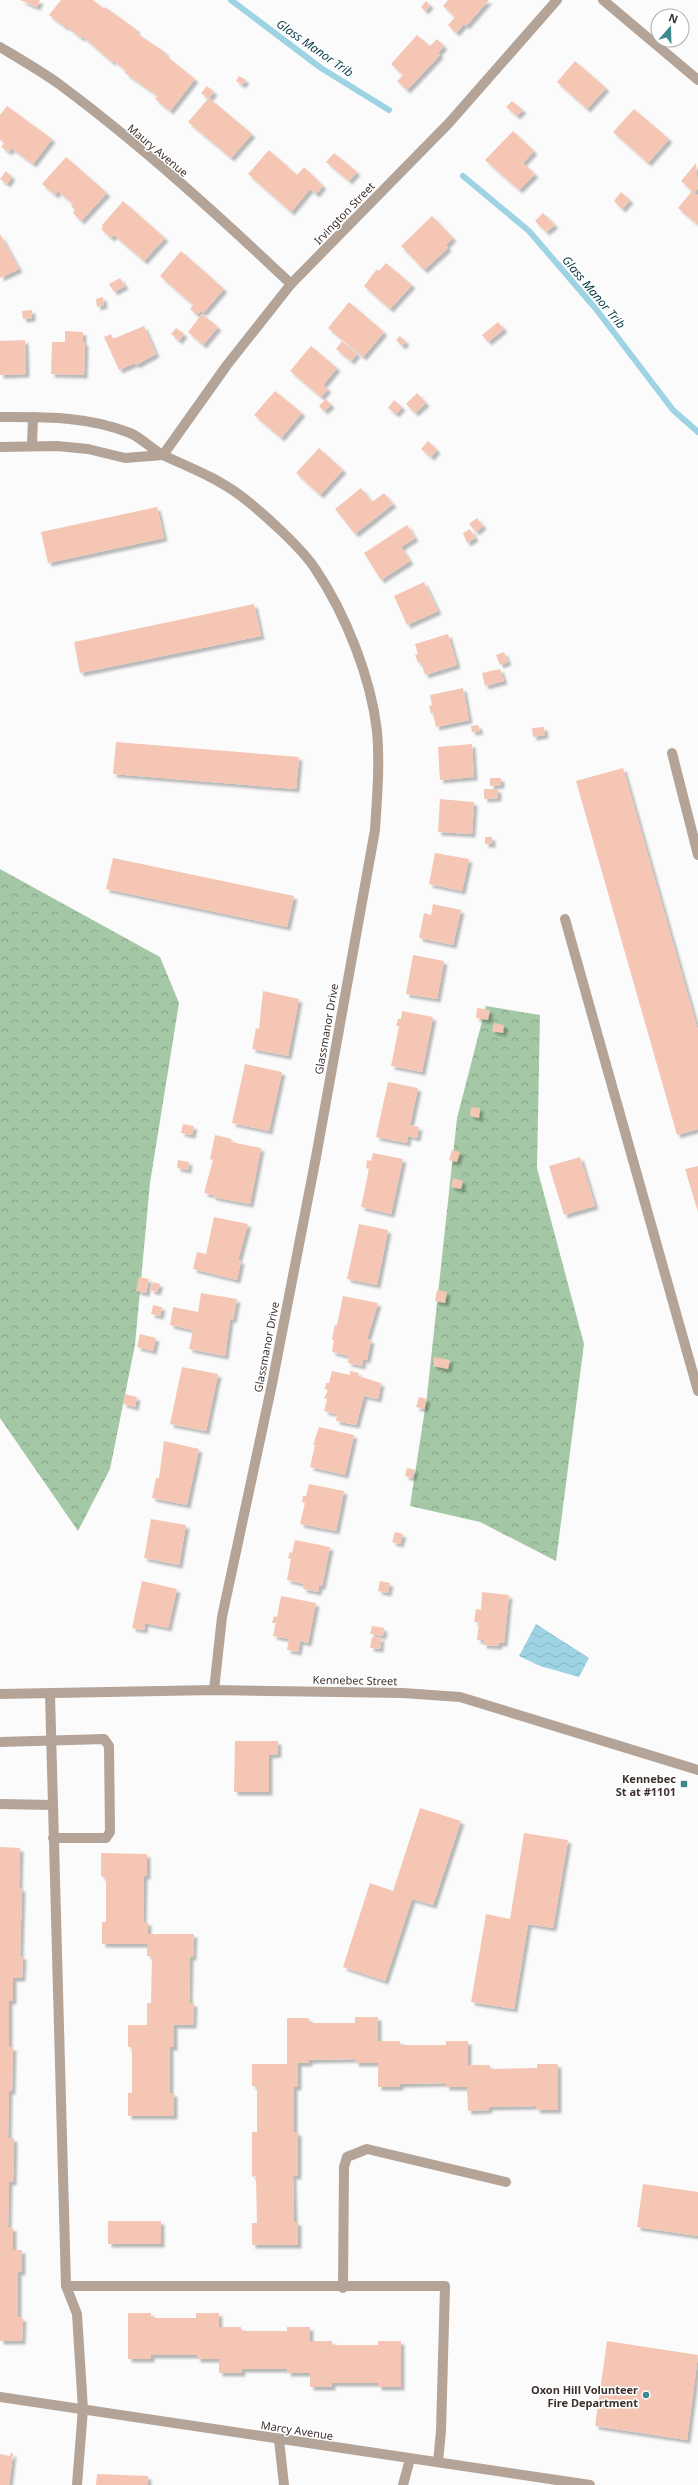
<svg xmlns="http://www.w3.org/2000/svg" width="698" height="2485" font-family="'Noto Sans',sans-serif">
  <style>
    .forest { fill: url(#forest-crowns) }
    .water { fill: url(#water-waves) }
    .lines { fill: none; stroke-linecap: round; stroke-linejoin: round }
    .stream { stroke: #9dd3e3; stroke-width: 6 }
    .building { fill: #f6c6b4; filter: url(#shadow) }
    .minor { stroke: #b4a397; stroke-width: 10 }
    .poi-dot { fill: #40888d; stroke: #fff; stroke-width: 1.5 }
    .labels { text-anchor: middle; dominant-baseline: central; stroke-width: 3; stroke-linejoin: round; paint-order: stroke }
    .street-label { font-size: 11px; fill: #3d312d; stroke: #fff }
    .poi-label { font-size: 11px; font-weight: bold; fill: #3d312d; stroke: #fff; text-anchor: end }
    .water-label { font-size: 12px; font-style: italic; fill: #083b46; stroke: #fff }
  </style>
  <defs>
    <pattern id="forest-crowns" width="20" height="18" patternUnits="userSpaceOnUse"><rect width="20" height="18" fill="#a4c8a6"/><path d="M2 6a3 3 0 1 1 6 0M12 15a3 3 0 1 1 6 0" fill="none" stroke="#87a388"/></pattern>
    <pattern id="water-waves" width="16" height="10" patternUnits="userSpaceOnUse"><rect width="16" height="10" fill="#9dd3e3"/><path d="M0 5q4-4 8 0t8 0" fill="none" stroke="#88b6c3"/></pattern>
    <filter id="shadow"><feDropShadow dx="3.5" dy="3.5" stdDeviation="1" flood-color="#0004"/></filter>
  </defs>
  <rect width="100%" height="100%" fill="#fbfbfb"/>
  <!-- forest -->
  <g class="forest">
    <polygon points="0,869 160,957 179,1003 150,1183 135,1345 110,1469 78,1531 0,1418"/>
    <polygon points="486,1006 540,1015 537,1168 584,1344 556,1561 480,1522 410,1506 427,1396 457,1118"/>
  </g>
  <!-- water -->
  <polygon class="water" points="536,1624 589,1658 579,1677 540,1666 519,1656"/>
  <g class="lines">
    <!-- stream -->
    <g class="stream">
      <polyline points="231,0 321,68 389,110"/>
      <polyline points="463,176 529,231 596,309 673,410 698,432"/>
    </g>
  </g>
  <!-- building -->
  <g class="building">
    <polygon points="20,0 40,0 37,7"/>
    <polygon points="61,0 93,0 104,9 105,7 137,30 135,32 166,53 165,55 195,79 170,111 155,99 158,96 125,73 126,71 113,60 112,62 82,36 81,38 66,26 65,27 49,15"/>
    <polygon points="448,0 489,0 466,26 464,24 456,33 448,25 455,17 443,6"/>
    <polygon points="426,1 430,5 425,11 421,7"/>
    <polygon points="417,35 430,46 437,39 444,46 438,53 440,55 407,90 397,81 403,75 391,64"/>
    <polygon points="575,61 606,88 587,109 557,82"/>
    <polygon points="239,76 246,80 242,85 236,81"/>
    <polygon points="207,86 214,92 209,98 252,134 231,158 188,122 208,99 201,93"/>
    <polygon points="512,101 523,110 517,116 506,107"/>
    <polygon points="7,106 52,139 33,164 11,148 9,152 1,147 4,143 0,140 0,115"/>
    <polygon points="634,109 669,139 648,163 613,132"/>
    <polygon points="513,131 534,151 523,163 535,174 519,190 485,160"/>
    <polygon points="269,150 297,175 304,167 323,186 316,194 310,189 291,212 248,174"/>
    <polygon points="334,153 357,172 349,181 326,162"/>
    <polygon points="66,157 107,193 81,221 73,213 75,210 71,206 73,204 58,191 55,195 42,184"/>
    <polygon points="696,163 698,188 694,193 698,196 698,225 678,208 692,191 681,181"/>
    <polygon points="6,171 12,177 7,184 0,179"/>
    <polygon points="621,192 630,200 622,209 614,201"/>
    <polygon points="123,201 165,238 144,261 114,235 111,238 101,229 103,227 102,225"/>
    <polygon points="543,213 555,225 546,232 535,221"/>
    <polygon points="432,216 453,238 446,245 448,248 424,270 401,246"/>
    <polygon points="0,234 19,269 0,278"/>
    <polygon points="181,251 224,289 203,313 201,311 197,315 190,309 193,305 160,276"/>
    <polygon points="386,263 412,285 390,309 364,286 377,269 379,271"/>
    <polygon points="120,278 125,286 114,292 109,284"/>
    <polygon points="103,297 104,305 97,307 96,299"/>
    <polygon points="349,302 384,332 363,357 328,328"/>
    <polygon points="32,310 32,318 23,319 22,311"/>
    <polygon points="202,314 218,327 203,345 188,332"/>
    <polygon points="498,322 504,329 488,342 482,335"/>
    <polygon points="144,326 156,354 136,365 135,363 119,370 104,337 111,334 113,339"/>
    <polygon points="176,328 184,334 179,341 171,334"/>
    <polygon points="65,331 83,332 83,342 85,343 84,375 51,374 52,342 65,342"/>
    <polygon points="400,336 406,342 402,346 396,340"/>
    <polygon points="25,340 26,374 0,375 0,341"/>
    <polygon points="342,341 357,354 351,361 336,349"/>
    <polygon points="311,346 337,368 323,385 328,389 321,397 290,371"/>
    <polygon points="275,391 302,413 281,438 254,415"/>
    <polygon points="417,393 426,403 415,413 406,404"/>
    <polygon points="326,399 331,405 324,411 319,406"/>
    <polygon points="394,400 402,407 396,414 388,408"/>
    <polygon points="428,441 437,450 431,457 421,449"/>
    <polygon points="319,448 343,470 320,495 296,473"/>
    <polygon points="361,488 372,502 384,493 393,504 355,534 335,509"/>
    <polygon points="157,507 164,538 48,563 41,532"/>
    <polygon points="477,518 483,526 476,532 469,524"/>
    <polygon points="407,525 415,538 401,547 410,561 381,580 364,553"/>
    <polygon points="470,529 475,538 467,543 463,533"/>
    <polygon points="424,582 438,611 407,625 394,596"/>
    <polygon points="254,604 261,636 80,673 74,642"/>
    <polygon points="448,634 457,665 425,675 421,662 418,663 415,655 418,654 415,644"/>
    <polygon points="504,652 508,662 500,665 496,655"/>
    <polygon points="500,669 504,681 485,686 482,673"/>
    <polygon points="463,688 469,720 436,727 433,713 431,714 429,706 432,705 430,695"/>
    <polygon points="478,725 480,731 472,732 471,726"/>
    <polygon points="544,727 545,735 533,737 532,728"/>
    <polygon points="116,742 299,757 296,789 113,774"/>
    <polygon points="472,744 474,777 440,780 438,747"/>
    <polygon points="623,768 698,1031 698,1129 677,1135 576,781"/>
    <polygon points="490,778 501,778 501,785 490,786"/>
    <polygon points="484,789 498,789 498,798 484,799"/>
    <polygon points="440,799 474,802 472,834 438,832"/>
    <rect x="485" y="837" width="7" height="7"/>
    <polygon points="435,853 469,859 462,891 429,884"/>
    <polygon points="113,858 294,896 287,927 106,889"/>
    <polygon points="433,904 461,910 453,945 419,938 424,913 431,915"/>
    <polygon points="413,955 444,961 437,999 406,994"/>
    <polygon points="263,991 299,999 288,1056 252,1049 256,1028 259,1029"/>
    <polygon points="477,1008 490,1010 488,1020 476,1018"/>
    <polygon points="402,1011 433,1017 422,1072 391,1066 399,1026 396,1026 398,1019 401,1019"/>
    <polygon points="494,1023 504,1025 503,1033 492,1031"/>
    <polygon points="245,1064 282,1072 269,1131 232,1123"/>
    <polygon points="388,1082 418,1088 410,1125 419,1127 417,1138 408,1136 407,1143 376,1137"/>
    <polygon points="471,1107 480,1108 479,1118 470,1116"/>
    <polygon points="183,1124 194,1126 192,1135 181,1133"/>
    <polygon points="215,1135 232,1139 231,1142 261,1148 250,1204 213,1197 213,1195 204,1193 213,1160 210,1159"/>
    <polygon points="452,1150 460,1152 457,1162 449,1160"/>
    <polygon points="373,1153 403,1159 391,1214 361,1207 369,1169 366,1168 367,1160 371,1161"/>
    <polygon points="580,1157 595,1206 564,1215 549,1166"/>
    <polygon points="178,1160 189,1162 188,1170 177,1168"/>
    <polygon points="698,1166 698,1212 685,1169"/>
    <polygon points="453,1178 463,1181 461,1189 451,1187"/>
    <polygon points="214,1217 248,1224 238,1260 241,1261 237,1280 193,1269 197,1252 206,1254"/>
    <polygon points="359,1224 388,1230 377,1285 347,1279"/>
    <polygon points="139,1277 149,1279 146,1293 136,1291"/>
    <polygon points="153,1282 160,1284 157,1292 150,1290"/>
    <polygon points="437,1290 447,1292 445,1303 435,1301"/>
    <polygon points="201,1293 237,1299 233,1320 230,1319 225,1356 189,1349 193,1330 170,1325 173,1307 198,1312"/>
    <polygon points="343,1296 378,1303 367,1339 371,1340 367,1360 363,1359 362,1366 348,1363 349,1356 332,1352 334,1340 332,1340 333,1333 335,1325 337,1325"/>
    <polygon points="153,1305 162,1307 160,1316 151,1314"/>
    <polygon points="140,1334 156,1338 153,1351 137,1347"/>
    <polygon points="434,1357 450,1360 448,1369 433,1366"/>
    <polygon points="182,1367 218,1374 206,1431 170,1424"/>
    <polygon points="332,1371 350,1375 350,1371 359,1373 358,1376 381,1383 378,1399 364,1396 356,1425 336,1421 337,1414 324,1411 327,1399 324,1398 328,1390 325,1389 326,1383 329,1383"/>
    <polygon points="125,1394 137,1397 135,1407 123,1404"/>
    <polygon points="419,1397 427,1399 424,1409 416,1407"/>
    <polygon points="319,1427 354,1435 345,1475 310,1467 315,1445 313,1445"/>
    <polygon points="164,1441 199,1449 187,1505 152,1498 156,1478 159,1478"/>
    <polygon points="407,1468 415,1470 412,1478 405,1476"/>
    <polygon points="309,1484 344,1491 336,1531 300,1524 305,1503 302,1502 303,1496 306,1496"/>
    <polygon points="151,1519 186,1525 179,1565 144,1558"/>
    <polygon points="395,1532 403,1534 400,1544 392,1542"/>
    <polygon points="295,1540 330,1547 322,1586 319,1586 318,1592 303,1589 304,1584 287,1580 291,1559 288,1558 290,1552 292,1553"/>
    <polygon points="142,1581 177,1589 168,1628 145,1623 144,1630 132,1628"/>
    <polygon points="380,1581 390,1583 388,1593 378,1591"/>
    <polygon points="482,1592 509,1595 504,1643 499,1643 498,1646 483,1645 483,1640 477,1640 479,1622 474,1622 476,1609 481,1610"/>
    <polygon points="281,1596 316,1603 308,1643 300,1641 298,1652 287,1650 289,1639 273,1636 276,1623 272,1623 274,1616 277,1617"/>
    <polygon points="372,1626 384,1628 383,1636 370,1634"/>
    <polygon points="372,1637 381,1638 380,1649 370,1648"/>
    <polygon points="235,1741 278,1741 278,1754 269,1755 269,1792 234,1792"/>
    <polygon points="420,1808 461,1821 433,1905 412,1899 385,1981 343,1967 370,1883 393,1891"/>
    <polygon points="524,1833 568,1840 553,1928 528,1924 514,2009 471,2002 486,1914 510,1919"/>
    <polygon points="0,1847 20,1848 19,1888 22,1888 20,1956 23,1956 22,1978 13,1978 13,2001 9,2001 9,2047 13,2047 12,2091 9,2091 8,2138 14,2138 13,2182 9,2182 8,2227 13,2228 13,2250 22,2250 22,2272 18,2272 18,2317 23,2318 22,2341 0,2341"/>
    <polygon points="101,1853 147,1854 147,1876 144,1876 143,1922 148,1922 148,1934 194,1934 193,1957 190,1957 189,2003 194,2003 193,2025 174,2025 174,2047 170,2047 170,2093 174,2093 174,2116 128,2116 128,2093 132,2093 132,2047 128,2047 128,2025 147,2025 147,2003 151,2003 152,1956 147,1956 147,1944 102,1944 102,1922 106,1922 106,1879 101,1876"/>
    <polygon points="355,2017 378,2017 378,2041 400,2041 400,2045 446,2045 446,2041 468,2041 468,2065 490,2065 490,2069 537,2068 537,2064 558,2064 558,2110 537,2110 536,2106 489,2107 489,2110 468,2111 467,2087 446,2087 446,2083 400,2084 400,2087 378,2087 378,2063 355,2063 356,2059 309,2060 309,2063 298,2063 298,2087 294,2087 294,2132 298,2132 298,2176 293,2176 294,2222 298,2222 298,2245 252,2245 252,2223 257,2223 256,2176 252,2177 252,2132 257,2132 257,2086 252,2086 252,2064 287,2064 287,2018 309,2018 309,2023 355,2023"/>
    <polygon points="643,2184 698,2192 698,2236 637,2227"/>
    <rect x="108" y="2221" width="53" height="23"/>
    <polygon points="128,2313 151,2313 151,2318 196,2318 196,2313 219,2313 219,2327 241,2327 241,2331 287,2331 287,2327 310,2327 310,2341 332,2341 332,2345 378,2345 378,2341 401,2341 401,2387 378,2387 378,2383 332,2383 332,2387 310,2387 310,2373 287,2373 288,2369 242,2369 242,2373 219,2373 219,2359 197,2359 197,2355 151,2355 151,2359 128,2359"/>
    <polygon points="607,2341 698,2355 687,2440 595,2426"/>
    <polygon points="11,2453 13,2453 9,2485 0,2485 0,2454 10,2456"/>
    <polygon points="97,2474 148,2476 148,2485 96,2485"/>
  </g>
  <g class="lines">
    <!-- minor -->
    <g class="minor">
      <polyline points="603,0 698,80"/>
      <path d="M0 47C20 59 41 71 59 84 141 145 217 214 291 284"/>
      <path d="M0 417C44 417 88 416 130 433 142 438 152 450 165 456 191 468 217 478 241 496 262 512 302 548 316 570 346 615 371 678 377 731 380 764 377 798 375 830L316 1157 272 1384 222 1617 214 1690"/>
      <polyline points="32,445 33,417"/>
      <polyline points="0,447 57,446 88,449 125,458 163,455"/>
      <polyline points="163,455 227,365 291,284 449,123 557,0"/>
      <polyline points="672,753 698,855"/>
      <polyline points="565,919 698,1391"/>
      <polyline points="0,1694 214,1690 403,1693 460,1697 698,1770"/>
      <polyline points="50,1694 66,2286 77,2314 83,2409 77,2485"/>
      <polyline points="0,1742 104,1739 109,1746 110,1832 106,1838 53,1838"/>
      <polyline points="0,1804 53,1805"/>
      <polyline points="66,2286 445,2286 441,2431 438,2462"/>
      <polyline points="343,2288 344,2167 347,2157 367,2149 506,2182"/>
      <polyline points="0,2397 590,2485"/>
      <polyline points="279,2440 284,2485"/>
      <polyline points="403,2485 410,2459"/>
    </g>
  </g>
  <!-- markers -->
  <g class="poi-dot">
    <rect x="680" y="1780" width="8" height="8" rx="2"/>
    <circle cx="646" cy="2395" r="4"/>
  </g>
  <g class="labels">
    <!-- street labels -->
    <g class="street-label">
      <text transform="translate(158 150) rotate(40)">Maury Avenue</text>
      <text transform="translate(344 213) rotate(-46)">Irvington Street</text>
      <text transform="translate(326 1029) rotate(-80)">Glassmanor Drive</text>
      <text transform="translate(266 1347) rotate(-79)">Glassmanor Drive</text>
      <text transform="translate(355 1680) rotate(1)">Kennebec Street</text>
      <text transform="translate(297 2430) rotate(9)">Marcy Avenue</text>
    </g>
    <!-- poi labels -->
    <g class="poi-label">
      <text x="676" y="1778">Kennebec<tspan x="676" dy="13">St at #1101</tspan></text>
      <text x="638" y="2389">Oxon Hill Volunteer<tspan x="638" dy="13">Fire Department</tspan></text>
    </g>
    <!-- water labels -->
    <g class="water-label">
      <text transform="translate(315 48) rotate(35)">Glass Manor Trib</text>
      <text transform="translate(594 292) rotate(50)">Glass Manor Trib</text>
    </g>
  </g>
  <!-- north arrow -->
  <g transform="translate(670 28) rotate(20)"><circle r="19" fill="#ffffff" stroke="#b1adab"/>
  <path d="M0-3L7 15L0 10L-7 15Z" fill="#40888d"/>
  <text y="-6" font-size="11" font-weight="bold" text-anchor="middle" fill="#3d312d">N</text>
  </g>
</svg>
